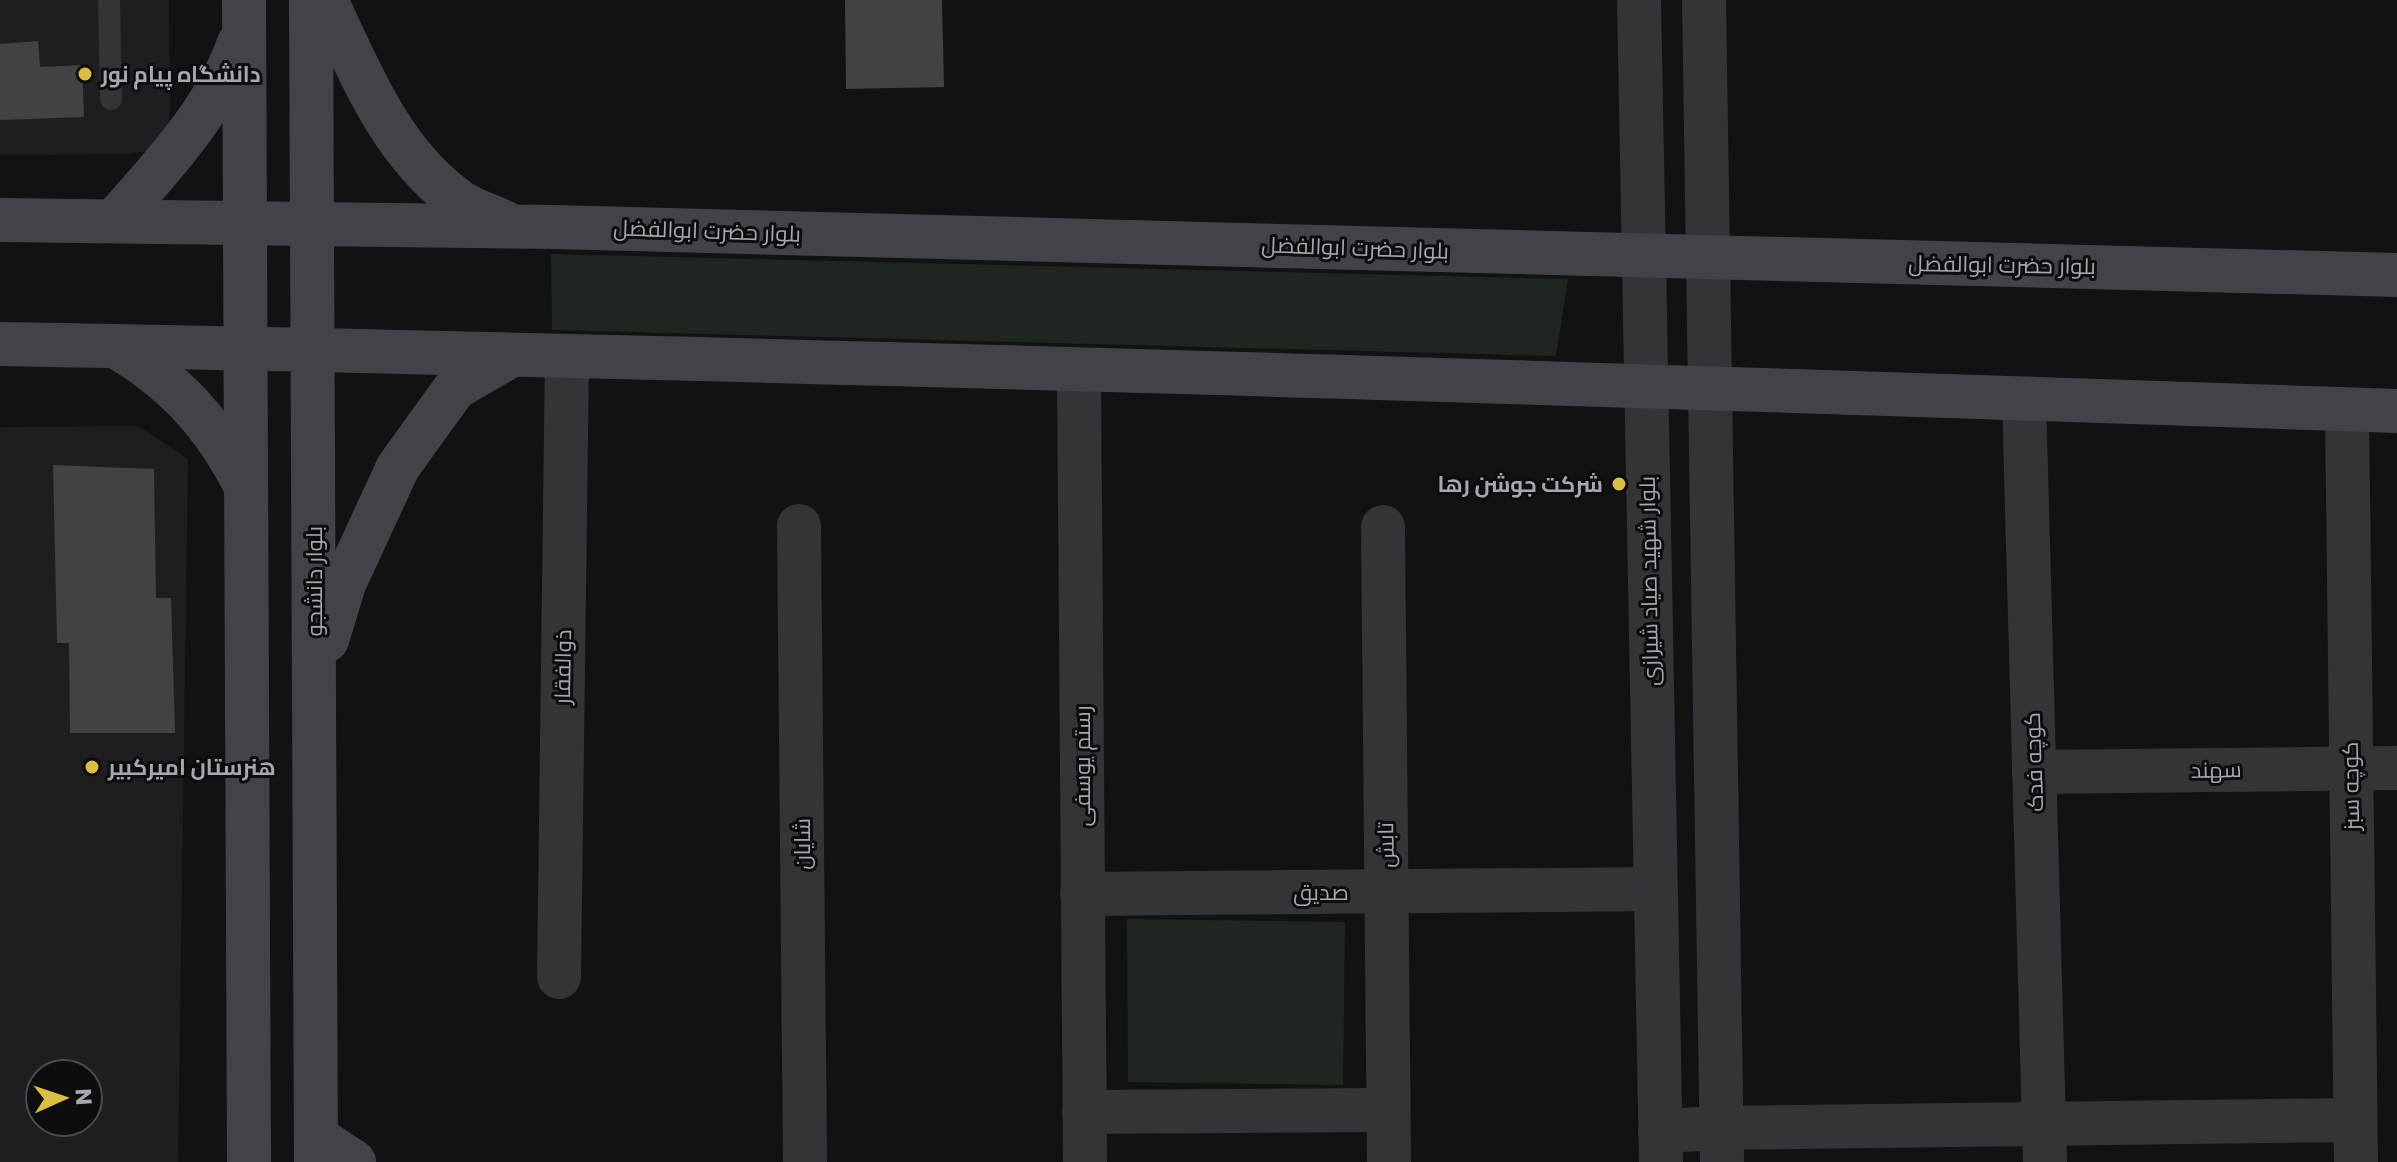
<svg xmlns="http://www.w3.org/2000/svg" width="2397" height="1162" font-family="Poppins,Cairo,sans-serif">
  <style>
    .built { fill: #1e1e20; fill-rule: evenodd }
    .green { fill: #1f2620 }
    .building { fill: #414246 }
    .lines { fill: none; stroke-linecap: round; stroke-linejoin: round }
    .service { stroke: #333438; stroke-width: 22 }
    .minor { stroke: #333438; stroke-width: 44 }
    .tertiary { stroke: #333438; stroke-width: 44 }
    .secondary { stroke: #424248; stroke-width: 44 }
    .poi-dot { fill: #dcbf42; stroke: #0d0d0e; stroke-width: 3 }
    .labels { text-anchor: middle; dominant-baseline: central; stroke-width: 6; stroke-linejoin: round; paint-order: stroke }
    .poi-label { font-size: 22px; font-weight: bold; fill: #a5a7b2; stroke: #0d0d0e; text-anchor: start }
    .street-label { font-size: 22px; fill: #a5a7b2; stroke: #0d0d0e }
  </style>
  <rect width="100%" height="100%" fill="#121213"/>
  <!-- built -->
  <g class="built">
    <polygon points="0,0 169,0 170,148 125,154 0,155"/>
    <path d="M138 426 188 459 178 1162H0V427ZM40 1074H88V1122H40Z"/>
  </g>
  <!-- green -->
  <g class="green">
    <polygon points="551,254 1568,279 1556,356 552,330"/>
    <polygon points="1127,919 1345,922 1343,1085 1128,1082"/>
  </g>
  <!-- building -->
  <g class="building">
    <polygon points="845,0 942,0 944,87 846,89"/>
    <polygon points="38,41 40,67 82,65 84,117 0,120 0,44"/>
    <polygon points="53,465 154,469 156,598 171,598 175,733 70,733 69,643 57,643"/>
  </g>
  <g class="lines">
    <!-- service -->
    <polyline class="service" points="109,0 111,99"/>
    <!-- minor -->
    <g class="minor">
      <polyline points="1079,371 1085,1162"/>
      <polyline points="2024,399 2045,1162"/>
      <polyline points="2347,410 2356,1162"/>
      <polyline points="799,526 805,1162"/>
      <polyline points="1383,527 1389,1162"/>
      <polyline points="2034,772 2397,768"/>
      <polyline points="1082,894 1655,889"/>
      <polyline points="559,977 567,356"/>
      <polyline points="1084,1112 1388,1110"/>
      <polyline points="1660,1131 1721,1128 2355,1120"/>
    </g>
    <!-- tertiary -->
    <g class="tertiary">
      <polyline points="1639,0 1661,1162"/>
      <polyline points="1704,0 1722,1162"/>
    </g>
    <!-- secondary -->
    <g class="secondary">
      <polyline points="244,0 249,1162"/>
      <polyline points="311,0 316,1162"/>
      <path d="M326 0C359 70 390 150 455 198 468 209 489 215 504 222"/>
      <polyline points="0,220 555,227 2397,275"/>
      <path d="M114 221C161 168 215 111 239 43"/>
      <path d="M0 344C799 358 1598 384 2397 411"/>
      <path d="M115 346C175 381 214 424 245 485"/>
      <polyline points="327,640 344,584 398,467 455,388 512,355"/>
      <polyline points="316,1137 354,1162"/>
    </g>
  </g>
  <!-- markers -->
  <g class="poi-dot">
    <circle cx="85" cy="74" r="8"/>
    <circle cx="1619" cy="484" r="8"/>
    <circle cx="92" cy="767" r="8"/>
  </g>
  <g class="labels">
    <!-- poi labels -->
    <g class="poi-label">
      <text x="101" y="74">دانشگاه پیام نور</text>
      <text x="1603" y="484" text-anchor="end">شرکت جوشن رها</text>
      <text x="108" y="767">هنرستان امیرکبیر</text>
    </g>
    <!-- street labels -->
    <g class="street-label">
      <text transform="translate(707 231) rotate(2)">بلوار حضرت ابوالفضل</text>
      <text transform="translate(1355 248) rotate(2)">بلوار حضرت ابوالفضل</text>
      <text transform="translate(2002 265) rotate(1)">بلوار حضرت ابوالفضل</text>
      <text transform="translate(314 581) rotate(-90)">بلوار دانشجو</text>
      <text transform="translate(1649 581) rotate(-91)">بلوار شهید صیاد شیرازی</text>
      <text transform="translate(563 667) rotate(-89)">ذوالفقار</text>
      <text transform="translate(2034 762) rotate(-92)">کوچه فدک</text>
      <text transform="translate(1082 766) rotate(-90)">رستم یوسفی</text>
      <text transform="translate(2216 770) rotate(-1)">سهند</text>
      <text transform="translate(2351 786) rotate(-91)">کوچه سبز</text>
      <text transform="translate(802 844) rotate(-90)">شایان</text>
      <text transform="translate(1386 845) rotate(-91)">تابش</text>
      <text x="1321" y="892">صدیق</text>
    </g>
  </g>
  <!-- north arrow -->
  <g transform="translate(64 1098) rotate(87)"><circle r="38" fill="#0d0d0e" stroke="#4a4b50" stroke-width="2"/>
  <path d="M0-6L14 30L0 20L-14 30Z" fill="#dcbf42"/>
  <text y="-12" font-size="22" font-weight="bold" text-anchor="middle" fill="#a5a7b2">N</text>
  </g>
</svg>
